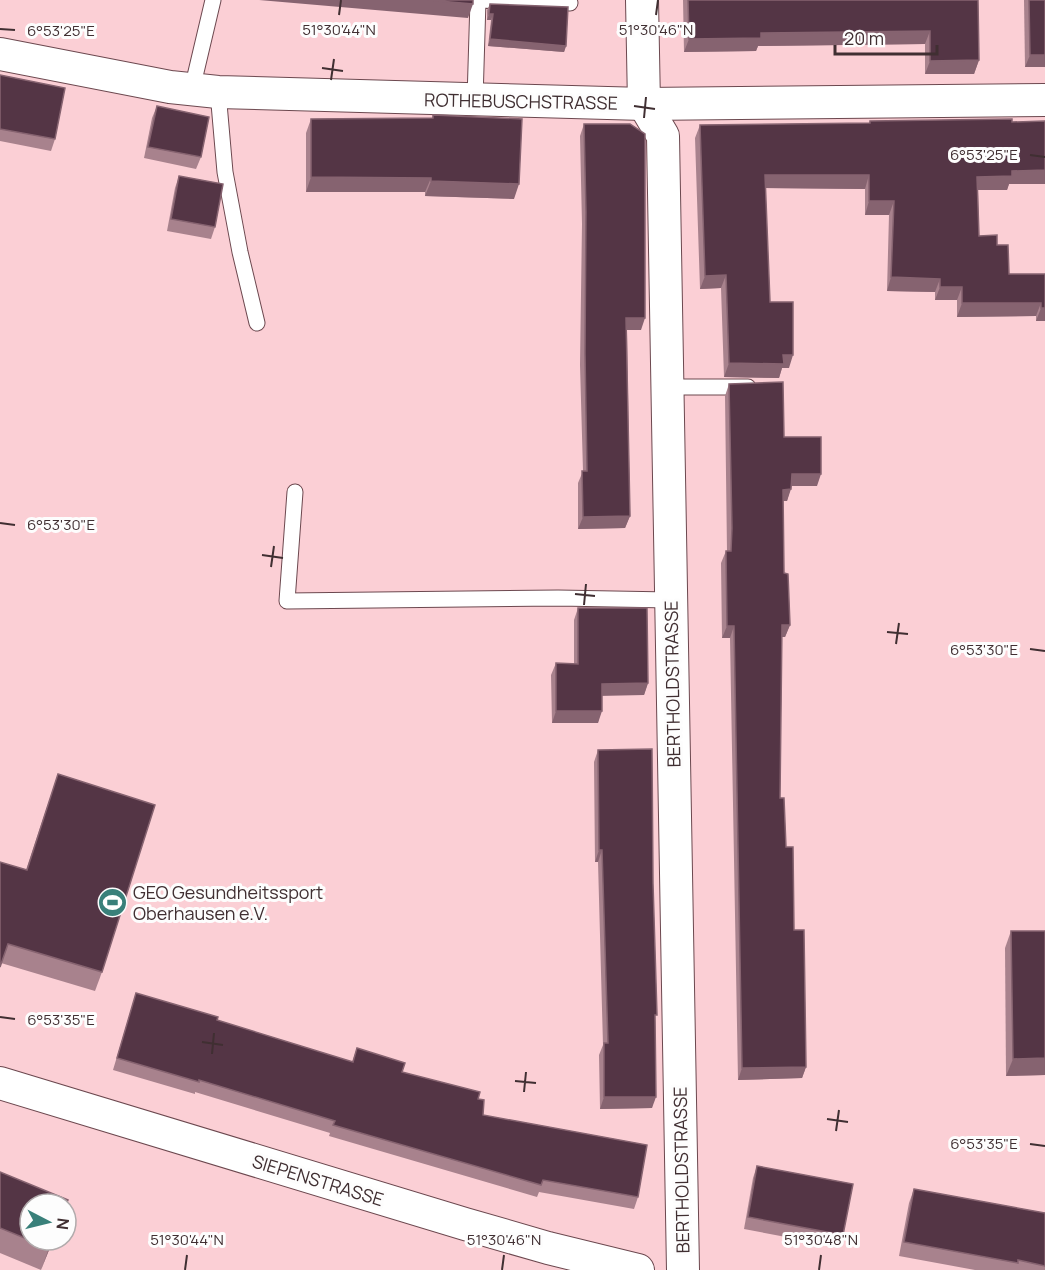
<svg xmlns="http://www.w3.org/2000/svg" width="1045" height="1270" font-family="Manrope,sans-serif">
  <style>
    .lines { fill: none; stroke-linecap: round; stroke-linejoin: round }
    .service-casing { stroke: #6c484f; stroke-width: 17 }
    .minor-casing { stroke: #6c484f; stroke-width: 34 }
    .service { stroke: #fff; stroke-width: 15 }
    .minor { stroke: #fff; stroke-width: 32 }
    .wall { fill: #a8828d }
    .shaded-wall { fill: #866370 }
    .building { fill: #543545; stroke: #866370; stroke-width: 1.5 }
    .ticks { fill: none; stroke: #402f32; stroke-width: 2 }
    .labels { text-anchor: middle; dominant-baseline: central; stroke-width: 6; stroke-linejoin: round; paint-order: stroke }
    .street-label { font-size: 18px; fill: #402f32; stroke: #fdfdfd }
    .poi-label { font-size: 18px; fill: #402f32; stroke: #fdfdfd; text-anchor: start }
    .ticks-label { font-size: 15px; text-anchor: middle; fill: #402f32; stroke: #fdfdfd; stroke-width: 6; stroke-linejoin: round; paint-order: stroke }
  </style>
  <rect width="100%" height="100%" fill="#fbcfd5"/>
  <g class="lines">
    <defs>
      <g id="service">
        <polyline points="192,89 213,0"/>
        <polyline points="218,92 225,172 240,252 257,323"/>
        <polyline points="475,100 478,0 570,3"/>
        <polyline points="667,387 748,387"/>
        <polyline points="295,492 287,601 558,598 670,600"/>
      </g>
      <g id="minor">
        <polyline points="642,0 644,104 663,136 683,1270"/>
        <polyline points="0,54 170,87 218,92 644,104 1045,100"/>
        <polyline points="0,1083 465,1224 548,1248 638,1270"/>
      </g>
    </defs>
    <!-- service casing -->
    <use href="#service" class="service-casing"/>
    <!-- minor casing -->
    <use href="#minor" class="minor-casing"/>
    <!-- service -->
    <use href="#service" class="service"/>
    <!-- minor -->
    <use href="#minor" class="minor"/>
  </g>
  <!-- wall -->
  <g class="wall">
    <polygon points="683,0 978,0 979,60 974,74 925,74 925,44 758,46 756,51 684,52"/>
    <polygon points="1024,0 1045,0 1045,67 1025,67"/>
    <polygon points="490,4 566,46 564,52 488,46 491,20 487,20 487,10"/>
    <polygon points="0,75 55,139 51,151 0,141"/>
    <polygon points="157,106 201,157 196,169 144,158 152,118"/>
    <polygon points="433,115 514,199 425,196 425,192 306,192 306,133 311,119 432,118"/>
    <polygon points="870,121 1009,184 1007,190 978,190 979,236 997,245 1009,274 1045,274 1045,321 1036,321 1036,316 957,317 957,300 935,300 935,292 887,291 889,215 865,215 865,189 765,188 770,302 789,368 782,368 779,378 724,377 721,288 700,289 695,138 700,125 869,123"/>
    <polygon points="584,124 641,330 627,330 630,516 625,528 578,529 578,483 583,471 580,365 582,224 580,136"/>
    <polygon points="179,176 215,227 211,239 167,231 175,188"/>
    <polygon points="729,384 784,437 817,486 791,486 787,501 783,501 784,573 790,625 785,637 782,637 780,798 786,847 806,1067 802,1078 738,1080 730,638 722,638 721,563 726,551 727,551 725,396"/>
    <polygon points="578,608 648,683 644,695 602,695 598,723 552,723 551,675 556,663 574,664 574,620"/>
    <polygon points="598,750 653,883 655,1021 652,1108 600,1109 599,1055 603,1045 598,862 595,862 594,762"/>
    <polygon points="58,774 102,972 95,991 1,963 26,870"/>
    <polygon points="1011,931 1045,931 1045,1075 1006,1076 1005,948"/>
    <polygon points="136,993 217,1020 352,1062 357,1048 402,1072 478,1099 483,1115 638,1197 634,1209 539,1192 537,1197 329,1136 330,1133 195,1092 195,1094 113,1070"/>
    <polygon points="757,1166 843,1235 839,1247 744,1229 753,1178"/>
    <polygon points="0,1172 53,1240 41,1270 0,1253"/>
    <polygon points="914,1189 1045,1213 1045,1270 975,1270 899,1256 909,1203"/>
  </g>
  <!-- shaded-wall -->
  <g class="shaded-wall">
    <polygon points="259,0 428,0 473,4 468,18"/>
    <polygon points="489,14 493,14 491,20 487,20"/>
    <polygon points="930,31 925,44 758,46 756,51 684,52 689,39 761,33"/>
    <polygon points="490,39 566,46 564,52 488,46"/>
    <polygon points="1030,55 1045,55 1045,67 1025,67"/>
    <polygon points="979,60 974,74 925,74 930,61"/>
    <polygon points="1045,170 1045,184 1009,184 1007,190 973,190 977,177 1012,171"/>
    <polygon points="765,175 869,175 865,189 760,188"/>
    <polygon points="311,177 431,178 425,192 306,192"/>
    <polygon points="431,181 519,184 514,199 425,196"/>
    <polygon points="869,201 894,201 889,215 865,215"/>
    <polygon points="726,275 721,288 700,289 705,276"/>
    <polygon points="891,277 940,279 935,292 887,291"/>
    <polygon points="940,287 962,287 957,300 935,300"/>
    <polygon points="962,303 1041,303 1036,316 957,317"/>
    <polygon points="1041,308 1045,308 1045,321 1036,321"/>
    <polygon points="626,318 645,318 641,330 622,330"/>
    <polygon points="783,355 793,355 789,368 782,368 779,378 724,377 729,363"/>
    <polygon points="792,474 821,474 817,486 787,486"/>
    <polygon points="791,489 787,501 779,501 783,490"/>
    <polygon points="630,516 625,528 578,529 583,517"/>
    <polygon points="782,625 790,625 785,637 778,637"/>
    <polygon points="727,626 734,626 730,638 722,638"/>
    <polygon points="648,683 644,695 598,696 602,684"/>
    <polygon points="556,711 602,711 598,723 552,723"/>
    <polygon points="599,850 602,850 598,862 595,862"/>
    <polygon points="1045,1058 1045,1075 1006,1076 1013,1059"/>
    <polygon points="806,1067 802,1078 738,1080 742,1068"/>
    <polygon points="604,1097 656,1097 652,1108 600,1109"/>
    <polygon points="52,1240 53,1240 41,1270 49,1248"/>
  </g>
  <!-- building -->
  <g class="building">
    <polygon points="428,0 473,0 473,4"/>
    <polygon points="688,0 978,0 979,60 930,61 930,31 761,33 761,38 689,39"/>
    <polygon points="1029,0 1045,0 1045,55 1030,55"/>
    <polygon points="490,4 568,7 566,46 490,39 493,14 489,14"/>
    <polygon points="0,75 65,88 55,139 0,129"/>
    <polygon points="157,106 209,117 201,157 148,147"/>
    <polygon points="433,115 522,119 519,184 431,181 431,178 311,177 311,119 433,118"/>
    <polygon points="1012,119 1012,122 1045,121 1045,170 1012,171 1012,176 977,177 979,236 997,235 997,245 1008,245 1009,274 1045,274 1045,308 1041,308 1041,303 962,303 962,287 940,287 940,279 891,277 894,201 869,201 869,175 765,175 770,302 793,302 793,355 783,355 784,364 729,363 726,275 705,276 700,125 870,123 870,121"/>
    <polygon points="584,124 630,124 645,134 645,318 626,318 630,516 583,517 582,471 587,471 585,353 586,212"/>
    <polygon points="179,176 223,184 215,227 171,219"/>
    <polygon points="783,382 784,437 821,437 821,474 792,474 791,489 783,490 784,573 788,574 790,625 782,625 780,798 784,798 786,847 793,847 794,930 804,930 806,1067 742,1068 734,626 727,626 726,551 731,551 732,528 729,384"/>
    <polygon points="578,608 647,608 648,683 602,684 602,711 556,711 556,663 578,664"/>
    <polygon points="652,749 653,883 657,1015 655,1015 656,1097 604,1097 604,1043 608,1043 602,850 599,850 598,750"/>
    <polygon points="58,774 155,805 102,972 8,944 0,967 0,862 27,870"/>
    <polygon points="1011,931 1045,931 1045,1058 1013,1059"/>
    <polygon points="136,993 218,1017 217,1020 353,1062 357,1048 405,1063 402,1072 480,1092 478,1099 484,1100 483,1115 647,1145 638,1197 543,1180 541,1185 333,1125 335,1121 199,1080 199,1082 117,1058"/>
    <polygon points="757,1166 853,1184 843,1235 748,1217"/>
    <polygon points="0,1172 68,1200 66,1205 66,1204 30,1204 30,1240 52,1240 49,1248 0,1228"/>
    <polygon points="914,1189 1045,1213 1045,1266 1018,1260 1018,1263 904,1242"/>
  </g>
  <!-- ticks -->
  <path class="ticks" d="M339 15 341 0M656 15 658 0M0 29 15 30M322 68 343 71M331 80 334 59M634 106 655 109M644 118 646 97M1030 155 1045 157M0 523 15 525M262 555 283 558M271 567 274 546M575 594 595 596M584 605 586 584M887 632 908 634M896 644 899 623M1030 649 1045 651M0 1017 15 1019M202 1042 223 1045M212 1054 214 1033M515 1081 536 1083M524 1092 526 1072M827 1119 848 1122M836 1131 839 1110M1030 1144 1045 1146M185 1270 187 1255M502 1270 504 1255M819 1270 821 1255"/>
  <!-- icons -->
  <defs>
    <symbol id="stadium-disc" viewBox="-11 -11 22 22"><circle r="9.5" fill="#39807a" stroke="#fdfdfd"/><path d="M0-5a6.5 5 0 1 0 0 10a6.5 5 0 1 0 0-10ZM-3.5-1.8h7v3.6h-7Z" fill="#fff"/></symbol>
  </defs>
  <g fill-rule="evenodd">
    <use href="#stadium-disc" x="96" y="886" width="33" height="33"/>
  </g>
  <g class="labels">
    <!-- street labels -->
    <g class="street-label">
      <text transform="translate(521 101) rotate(1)">ROTHEBUSCHSTRASSE</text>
      <text transform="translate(672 684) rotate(-91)">BERTHOLDSTRASSE</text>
      <text transform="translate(681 1170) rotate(-91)">BERTHOLDSTRASSE</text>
      <text transform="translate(318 1180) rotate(17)">SIEPENSTRASSE</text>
    </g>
    <!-- poi labels -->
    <g class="poi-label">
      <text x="133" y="892">GEO Gesundheitssport<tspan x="133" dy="21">Oberhausen e.V.</tspan></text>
    </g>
  </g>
  <g class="ticks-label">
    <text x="339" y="35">51°30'44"N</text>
    <text x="656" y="35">51°30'46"N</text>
    <text x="61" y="36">6°53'25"E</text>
    <text x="984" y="160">6°53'25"E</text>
    <text x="61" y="530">6°53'30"E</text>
    <text x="984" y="655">6°53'30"E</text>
    <text x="61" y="1025">6°53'35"E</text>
    <text x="984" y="1149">6°53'35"E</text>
    <text x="187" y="1245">51°30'44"N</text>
    <text x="504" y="1245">51°30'46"N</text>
    <text x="821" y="1245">51°30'48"N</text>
  </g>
  <!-- north arrow -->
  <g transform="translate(48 1222) rotate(97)"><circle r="28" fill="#fdfdfd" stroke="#b1abac" stroke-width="1.5"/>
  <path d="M0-4.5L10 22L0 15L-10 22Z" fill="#39807a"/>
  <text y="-9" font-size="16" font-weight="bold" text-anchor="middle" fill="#402f32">N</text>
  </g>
  <!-- scale -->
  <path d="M835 45v9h102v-9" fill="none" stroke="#402f32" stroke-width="3"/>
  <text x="844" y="45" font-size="18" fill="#402f32" stroke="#fdfdfd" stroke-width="4.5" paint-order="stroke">20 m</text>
</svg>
